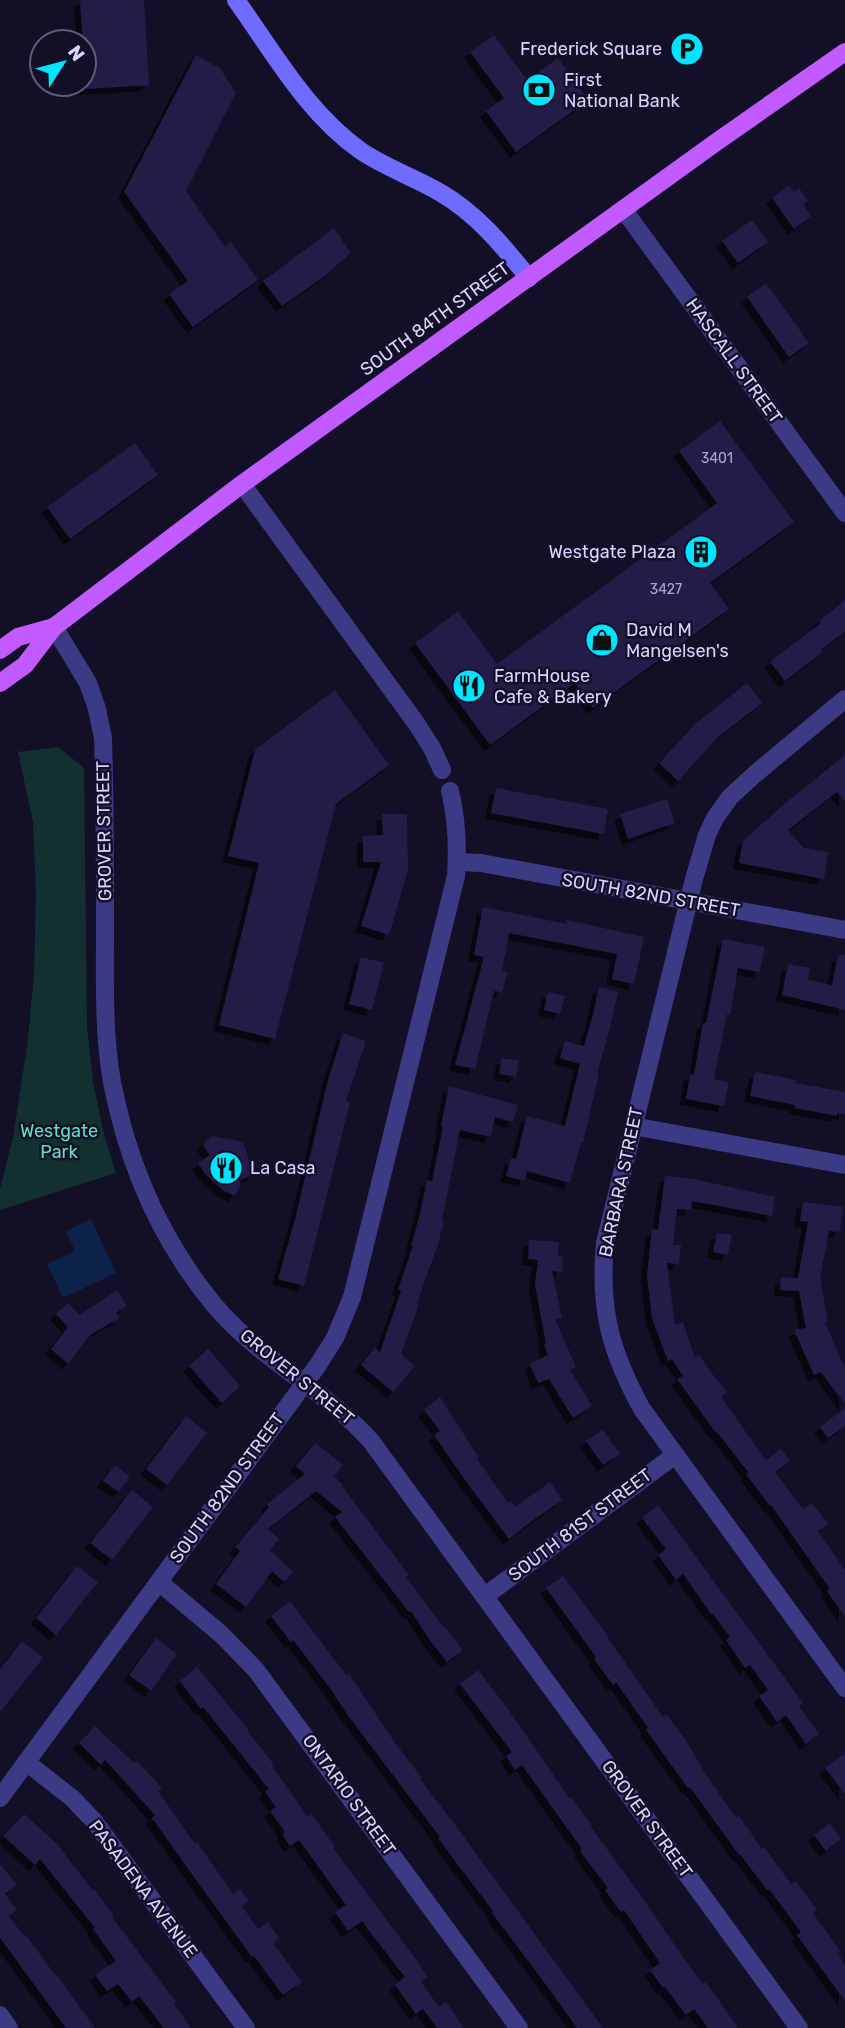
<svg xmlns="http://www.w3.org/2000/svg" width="845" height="2028" font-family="Rubik,sans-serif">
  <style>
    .green { fill: #12302f }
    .water { fill: #0c2248 }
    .building { fill: #241b47; filter: url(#shadow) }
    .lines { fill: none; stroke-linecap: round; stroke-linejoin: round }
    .minor { stroke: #3d3a85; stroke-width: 18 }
    .tertiary { stroke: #3d3a85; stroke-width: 18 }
    .secondary { stroke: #6f6bff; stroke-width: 18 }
    .primary { stroke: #c25bff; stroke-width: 18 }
    .labels { text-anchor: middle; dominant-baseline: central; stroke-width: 5; stroke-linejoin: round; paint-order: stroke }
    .number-label { font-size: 14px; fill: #aca6d1 }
    .poi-label { font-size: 18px; fill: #d9d4ff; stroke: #130f26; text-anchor: start }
    .street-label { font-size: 18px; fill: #d9d4ff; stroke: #130f26 }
    .park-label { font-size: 18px; fill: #5fe0c0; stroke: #130f26 }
  </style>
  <defs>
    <filter id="shadow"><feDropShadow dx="-6" dy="6" stdDeviation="0" flood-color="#0009"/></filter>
  </defs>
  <rect width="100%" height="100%" fill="#130f26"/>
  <!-- green -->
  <polygon class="green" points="58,747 84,768 87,1026 93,1082 104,1134 116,1173 0,1210 0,1189 13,1137 27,1047 34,976 36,893 33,822 18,752"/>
  <!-- water -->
  <polygon class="water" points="91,1219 116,1273 63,1298 47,1264 75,1251 66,1231"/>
  <!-- building -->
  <g class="building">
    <polygon points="80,0 144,0 149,85 86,89"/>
    <polygon points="494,35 527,80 558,58 588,100 516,152 486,111 504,98 470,52"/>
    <polygon points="196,55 220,68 236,93 186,191 225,247 231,242 258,280 193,327 169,294 188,281 124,192"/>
    <polygon points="789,185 794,192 799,188 808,201 803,205 811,216 794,229 772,198"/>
    <polygon points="752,220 768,242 738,263 722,241"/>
    <polygon points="334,228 351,253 325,276 282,306 263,281"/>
    <polygon points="766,283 809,343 789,357 747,297"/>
    <polygon points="720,421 794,522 710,583 729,609 593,708 575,683 490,745 415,643 458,611 497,664 717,503 679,451"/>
    <polygon points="135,443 158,475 70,539 47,507"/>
    <polygon points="845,600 845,631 821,650 823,652 785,681 770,662 821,623 819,621"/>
    <polygon points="747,683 762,703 717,738 678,781 659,763 694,725"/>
    <polygon points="335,690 389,765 336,804 275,1039 219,1025 259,863 228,856 255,750"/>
    <polygon points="845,755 845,801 837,792 788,830 804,848 828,852 824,879 739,863 743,841 783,805"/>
    <polygon points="496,788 608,809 604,834 491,813"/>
    <polygon points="667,799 675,823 628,839 620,814"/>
    <polygon points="382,814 407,814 408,870 389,935 361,926 381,862 363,862 363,836 383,835"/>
    <polygon points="483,907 567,924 567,920 644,937 634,984 612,979 617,954 509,933 502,971 508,972 502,992 494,991 475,1069 455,1065 484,957 474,955"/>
    <polygon points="723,939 765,947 760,972 738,968 730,1015 727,1014 714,1079 729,1082 724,1106 686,1099 690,1074 694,1075 703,1023 706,1023"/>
    <polygon points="838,955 845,955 845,1010 782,995 788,964 810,968 808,980 832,985"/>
    <polygon points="361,957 384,963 372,1010 349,1004"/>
    <polygon points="599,987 618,992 609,1032 597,1073 599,1073 583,1143 581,1142 570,1183 527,1171 525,1181 506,1176 511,1158 516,1159 527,1116 565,1126 580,1064 560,1058 565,1041 584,1046 593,1015"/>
    <polygon points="548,992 565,996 560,1014 544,1010"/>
    <polygon points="343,1033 366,1041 346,1101 350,1102 304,1286 278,1279 296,1216 328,1080"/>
    <polygon points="502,1058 519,1061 516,1077 499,1074"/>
    <polygon points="755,1072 797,1080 796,1083 845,1092 845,1114 838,1113 837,1116 795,1108 795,1105 750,1096"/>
    <polygon points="449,1086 518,1105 513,1122 495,1117 491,1137 460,1130 442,1220 444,1221 436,1252 435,1252 417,1303 419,1304 401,1354 415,1366 393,1392 361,1365 375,1347 380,1352 401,1291 398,1289 413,1246 411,1246 420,1214 427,1180 432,1181 443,1127 441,1126"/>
    <polygon points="213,1136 243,1142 254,1175 239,1180 241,1184 235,1196 224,1191 205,1174 199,1165 198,1163 210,1155 203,1145 205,1144 204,1142"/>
    <polygon points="665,1176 693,1179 775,1197 772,1216 692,1201 691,1210 677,1209 673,1245 681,1245 679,1264 667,1263 675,1325 683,1322 695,1358 699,1355 718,1382 719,1381 727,1392 721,1397 766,1460 781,1449 790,1461 775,1472 803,1509 812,1503 828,1524 818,1531 845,1570 845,1617 827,1591 830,1589 771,1505 770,1506 746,1474 749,1473 717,1432 716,1433 677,1379 683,1376 672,1359 668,1361 652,1318 647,1275 652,1229 658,1230"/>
    <polygon points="803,1202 843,1207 840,1232 829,1231 820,1278 828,1322 825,1323 845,1368 845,1404 821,1372 814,1375 794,1330 806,1328 799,1291 780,1290 781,1277 798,1278 808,1222 800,1221"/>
    <polygon points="717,1233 732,1235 728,1255 713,1252"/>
    <polygon points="529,1240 559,1242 558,1256 563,1257 562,1272 552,1271 562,1318 555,1319 576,1367 570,1370 592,1406 573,1418 549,1379 538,1383 530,1364 548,1355 544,1344 546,1343 535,1285 538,1260 528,1259"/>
    <polygon points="117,1290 127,1306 116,1313 119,1318 90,1335 68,1364 51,1349 68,1327 56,1314 68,1303 80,1315"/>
    <polygon points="208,1349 240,1386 222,1403 189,1366"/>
    <polygon points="440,1397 479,1458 477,1459 508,1503 511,1501 515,1507 550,1482 562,1500 528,1524 509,1539 463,1477 434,1435 440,1431 424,1410"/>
    <polygon points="845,1408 845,1426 828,1438 820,1427"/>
    <polygon points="186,1416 207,1433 167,1485 146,1469"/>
    <polygon points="603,1430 620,1454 603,1465 586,1441"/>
    <polygon points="315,1443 343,1465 334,1477 343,1485 342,1486 409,1575 406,1577 444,1628 445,1627 463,1650 447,1662 429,1639 411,1611 409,1612 335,1517 342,1512 316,1491 268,1529 279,1539 270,1550 293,1572 284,1582 272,1571 246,1607 216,1584 240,1551 235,1547 269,1507 267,1504 305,1474 296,1466"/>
    <polygon points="115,1465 130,1477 119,1492 103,1481"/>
    <polygon points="132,1490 153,1507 112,1560 90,1543"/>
    <polygon points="658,1505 803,1703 799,1706 819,1734 806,1744 786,1715 777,1722 759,1696 768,1690 750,1665 745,1668 726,1640 730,1637 712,1613 711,1614 683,1574 676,1580 658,1555 666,1549 642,1518"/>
    <polygon points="77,1566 98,1582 56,1635 36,1618"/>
    <polygon points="563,1576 609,1637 608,1638 663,1717 666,1714 685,1739 707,1776 736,1818 739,1816 762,1849 764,1847 791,1884 796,1881 817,1910 813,1913 841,1952 838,1954 845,1965 845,2001 797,1935 801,1932 769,1889 767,1890 740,1854 739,1855 690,1787 688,1788 646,1730 648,1728 616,1682 613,1685 594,1659 596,1657 546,1588"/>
    <polygon points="290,1601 347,1676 349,1674 393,1740 422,1778 420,1779 456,1826 603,2028 577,2028 547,1986 492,1913 494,1912 458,1865 438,1838 440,1837 349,1717 330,1688 293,1640 291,1642 271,1616"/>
    <polygon points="156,1638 177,1654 151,1691 129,1675"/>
    <polygon points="22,1641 43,1658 0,1712 0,1669"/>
    <polygon points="197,1667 248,1729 247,1730 274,1765 272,1766 307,1816 311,1813 335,1847 333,1848 415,1958 428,1977 421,1982 439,2007 446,2002 464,2028 437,2028 423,2009 416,2014 395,1985 405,1977 367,1928 362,1921 348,1931 335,1912 346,1905 299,1840 290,1846 282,1834 285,1832 270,1811 276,1807 265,1792 269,1789 203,1707 201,1709 180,1681"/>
    <polygon points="478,1670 508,1709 570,1799 572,1798 592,1826 591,1827 642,1897 678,1950 703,1984 706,1982 738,2028 708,2028 694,2009 686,2015 665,1987 663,1988 650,1970 660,1963 624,1910 621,1912 605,1890 608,1888 580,1851 582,1849 522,1765 515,1770 506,1756 512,1752 460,1684"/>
    <polygon points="95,1726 134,1763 137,1761 162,1788 158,1791 195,1844 197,1842 233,1894 240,1889 249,1901 242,1906 258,1929 268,1922 279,1938 273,1943 302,1982 283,1995 254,1956 252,1957 199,1884 152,1818 155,1815 105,1760 101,1765 79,1743"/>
    <polygon points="845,1753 845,1794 825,1768"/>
    <polygon points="24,1814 58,1845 93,1891 95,1890 114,1916 112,1917 176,2002 174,2004 191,2028 164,2028 139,1996 132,2002 118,1984 107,1991 95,1975 116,1961 93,1929 95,1928 40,1859 35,1865 3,1836"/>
    <polygon points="830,1823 841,1839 826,1851 814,1835"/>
    <polygon points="0,1864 17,1885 5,1894 17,1910 9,1916 24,1936 26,1935 55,1975 56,1974 95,2028 66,2028 0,1938"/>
  </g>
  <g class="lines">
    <!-- minor -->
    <g class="minor">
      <polyline points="623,209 845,513"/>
      <polyline points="242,484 416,723 432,748 442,770"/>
      <path d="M845 699 755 774 730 797 715 818 707 835 694 879 605 1243C599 1309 610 1351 642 1409L845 1688"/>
      <polyline points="457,862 481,863 845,930"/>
      <polyline points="633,1126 845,1165"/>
      <polyline points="159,1582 222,1635 256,1670 519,2028"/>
      <polyline points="485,1596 675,1455"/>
      <polyline points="26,1762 72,1798 94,1821 246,2028"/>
      <path d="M0 1798 318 1365 335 1338 352 1297 456 876C458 847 457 820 450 791"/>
      <polyline points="0,2015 9,2028"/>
    </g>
    <!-- tertiary -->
    <path class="tertiary" d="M54 627 88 683 97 709 103 738C105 800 105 862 105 924 105 974 103 1033 112 1082 128 1165 161 1241 215 1306 260 1359 325 1390 371 1441L799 2028"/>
    <!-- secondary -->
    <path class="secondary" d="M236 0C274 53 307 113 361 151 386 168 416 178 441 193 477 214 503 246 529 278"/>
    <!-- primary -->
    <g class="primary">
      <polyline points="0,650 18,637 54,627"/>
      <polyline points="0,683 25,665 54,627 242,484 715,143 845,52"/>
    </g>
  </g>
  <!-- icons -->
  <defs>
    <symbol id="parking-disc" viewBox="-11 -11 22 22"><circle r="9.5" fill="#00e5ff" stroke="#130f26"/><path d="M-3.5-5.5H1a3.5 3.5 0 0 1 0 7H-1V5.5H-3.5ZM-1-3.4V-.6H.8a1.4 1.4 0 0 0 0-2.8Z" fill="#111"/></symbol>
    <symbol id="bank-disc" viewBox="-11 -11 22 22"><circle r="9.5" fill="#00e5ff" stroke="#130f26"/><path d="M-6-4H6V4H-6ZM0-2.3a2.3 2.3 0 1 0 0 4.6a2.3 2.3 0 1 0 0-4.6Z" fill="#111"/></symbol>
    <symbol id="building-disc" viewBox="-11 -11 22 22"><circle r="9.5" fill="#00e5ff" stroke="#130f26"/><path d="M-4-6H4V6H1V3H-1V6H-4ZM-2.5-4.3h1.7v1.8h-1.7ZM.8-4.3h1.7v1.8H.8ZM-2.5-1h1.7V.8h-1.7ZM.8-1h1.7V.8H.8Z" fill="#111"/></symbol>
    <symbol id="shop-disc" viewBox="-11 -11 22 22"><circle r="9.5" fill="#00e5ff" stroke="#130f26"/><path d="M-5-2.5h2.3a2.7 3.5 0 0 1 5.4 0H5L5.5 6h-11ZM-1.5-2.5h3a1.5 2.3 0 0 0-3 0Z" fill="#111"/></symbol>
    <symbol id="restaurant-disc" viewBox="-11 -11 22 22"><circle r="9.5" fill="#00e5ff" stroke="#130f26"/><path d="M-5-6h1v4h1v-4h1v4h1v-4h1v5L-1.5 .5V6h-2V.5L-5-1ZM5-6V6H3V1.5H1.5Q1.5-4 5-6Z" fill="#111"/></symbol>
  </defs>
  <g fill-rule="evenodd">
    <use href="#parking-disc" x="668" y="30" width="38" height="38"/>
    <use href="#bank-disc" x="520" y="71" width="38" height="38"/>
    <use href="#building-disc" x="682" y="533" width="38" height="38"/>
    <use href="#shop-disc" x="583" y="621" width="38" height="38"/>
    <use href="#restaurant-disc" x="450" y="667" width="38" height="38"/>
    <use href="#restaurant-disc" x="207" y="1149" width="38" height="38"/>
  </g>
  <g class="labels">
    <!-- number labels -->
    <g class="number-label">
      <text x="717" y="458">3401</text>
      <text x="666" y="589">3427</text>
    </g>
    <!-- poi labels -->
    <g class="poi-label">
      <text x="662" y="49" text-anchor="end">Frederick Square</text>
      <text x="564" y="80">First<tspan x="564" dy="21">National Bank</tspan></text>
      <text x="676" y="552" text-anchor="end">Westgate Plaza</text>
      <text x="626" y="630">David M<tspan x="626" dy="21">Mangelsen's</tspan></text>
      <text x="494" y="676">FarmHouse<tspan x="494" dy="21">Cafe &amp; Bakery</tspan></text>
      <text x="250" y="1168">La Casa</text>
    </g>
    <!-- street labels -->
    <g class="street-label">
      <text transform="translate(435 319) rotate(-36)">SOUTH 84TH STREET</text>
      <text transform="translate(734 361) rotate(54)">HASCALL STREET</text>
      <text transform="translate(104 831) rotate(-91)">GROVER STREET</text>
      <text transform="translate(651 895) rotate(10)">SOUTH 82ND STREET</text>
      <text transform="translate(621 1182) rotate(-78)">BARBARA STREET</text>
      <text transform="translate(297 1377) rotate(39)">GROVER STREET</text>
      <text transform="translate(227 1488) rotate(-54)">SOUTH 82ND STREET</text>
      <text transform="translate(580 1525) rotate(-37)">SOUTH 81ST STREET</text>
      <text transform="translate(349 1795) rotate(54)">ONTARIO STREET</text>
      <text transform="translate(647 1819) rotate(54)">GROVER STREET</text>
      <text transform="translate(143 1889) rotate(53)">PASADENA AVENUE</text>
    </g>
    <!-- park labels -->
    <g class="park-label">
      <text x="59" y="1131">Westgate<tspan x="59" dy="21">Park</tspan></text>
    </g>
  </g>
  <!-- north arrow -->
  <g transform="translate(63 63) rotate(54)"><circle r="33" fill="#130f26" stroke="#625e7d" stroke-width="2"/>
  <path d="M0-5L12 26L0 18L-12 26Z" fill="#00e5ff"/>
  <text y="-10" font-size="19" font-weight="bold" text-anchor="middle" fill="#d9d4ff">N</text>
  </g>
</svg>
